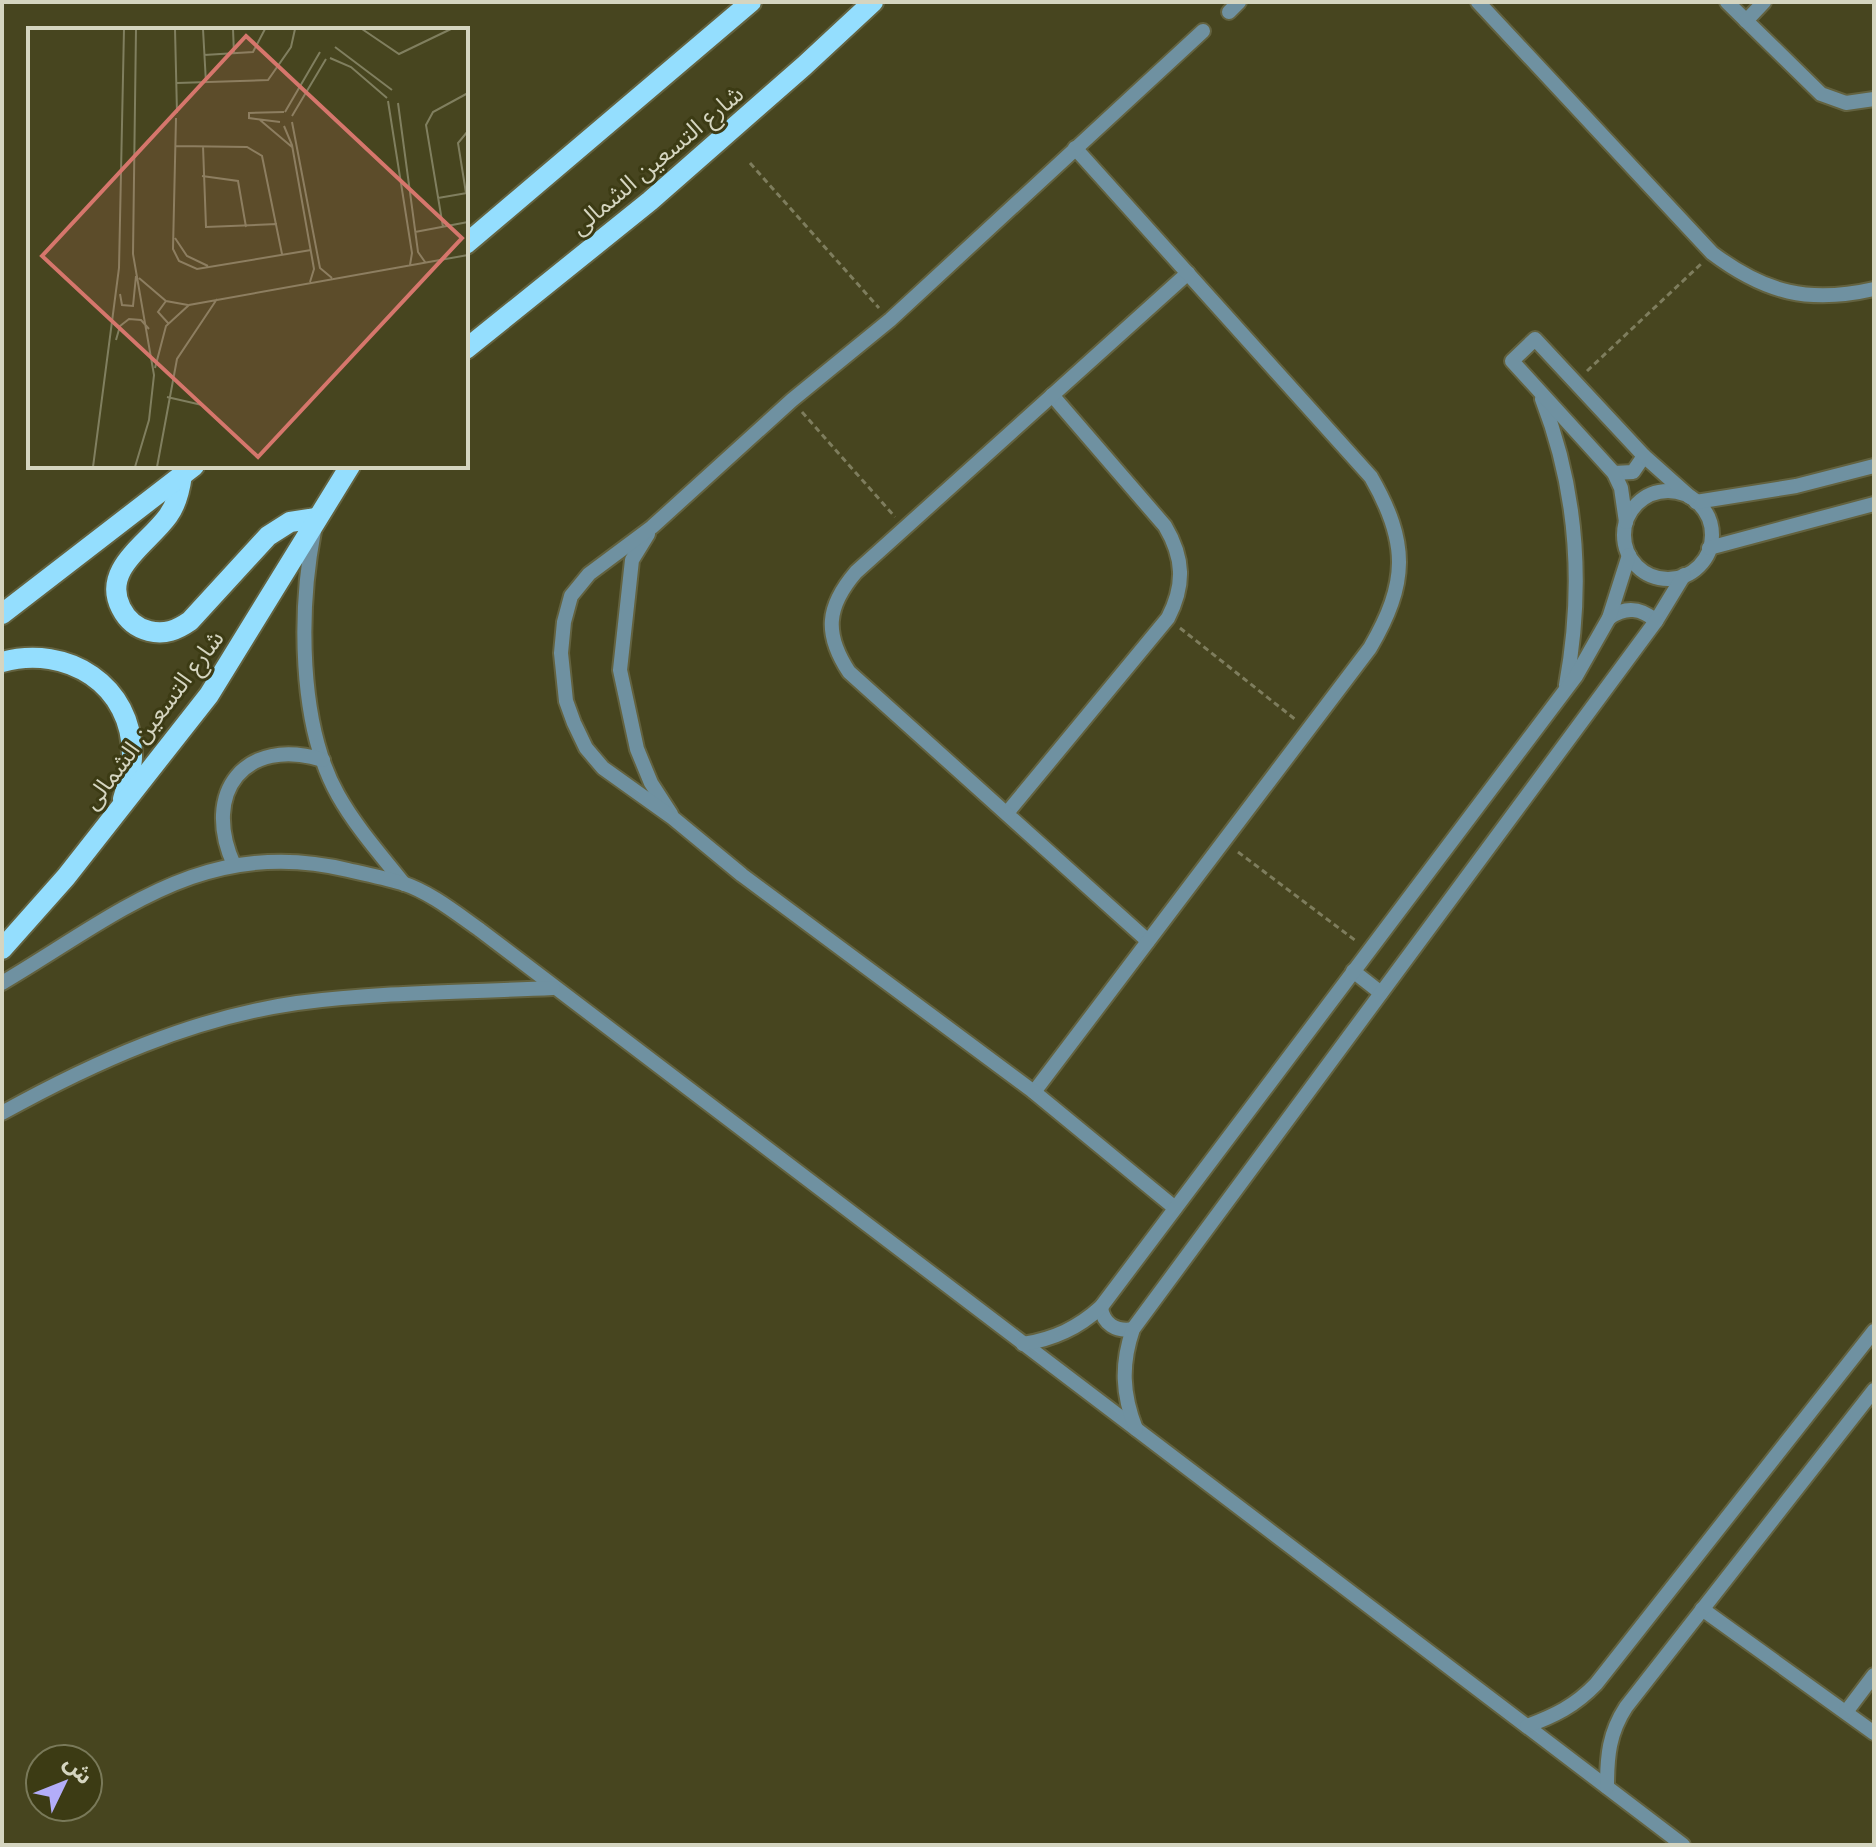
<svg xmlns="http://www.w3.org/2000/svg" width="1876" height="1847" font-family="'Open Sans','Noto Sans Arabic',sans-serif">
  <style>
    .lines { fill: none; stroke-linecap: round; stroke-linejoin: round }
    .minor-casing { stroke: #63623f; stroke-width: 18 }
    .major-casing { stroke: #63623f; stroke-width: 24 }
    .path { stroke: #7e7d5d; stroke-width: 3; stroke-dasharray: 6 4; stroke-linecap: butt }
    .minor { stroke: #6f91a1; stroke-width: 14 }
    .major { stroke: #94defe; stroke-width: 20 }
    .labels { text-anchor: middle; dominant-baseline: central; stroke-width: 6; stroke-linejoin: round; paint-order: stroke }
    .street-label { font-size: 24px; fill: #d5d5c0; stroke: #3c3b14 }
    .inset-road { fill: none; stroke: #807f5f; stroke-width: 2 }
    .view { fill: #d6766c; fill-opacity: 0.15; stroke: #d6766c; stroke-width: 4 }
    .inset-edge { fill: none; stroke: #d5d5c0; stroke-width: 4 }
  </style>
  <rect width="100%" height="100%" fill="#47451f"/>
  <g class="lines">
    <defs>
      <g id="minor">
        <path d="M1478 2 1712 253C1765 293 1809 304 1874 289"/>
        <polyline points="1727,2 1821,94 1846,103 1874,99"/>
        <polyline points="1229,12 1239,2"/>
        <polyline points="1746,21 1764,2"/>
        <path d="M1542 399C1578 492 1584 587 1566 685"/>
        <polyline points="1614,473 1633,472 1644,456"/>
        <circle cx="1668" cy="535" r="44"/>
        <polyline points="1696,502 1796,486 1874,466"/>
        <polyline points="1626,522 1621,488 1614,473 1512,361 1535,339 1644,456 1690,497"/>
        <path d="M314 531C299 609 298 724 338 795 356 827 381 855 404 884"/>
        <polyline points="648,534 632,560 620,670 637,749 651,783 671,814"/>
        <polyline points="1709,548 1874,504"/>
        <path d="M1609 618C1626 606 1641 608 1656 621"/>
        <path d="M1007 813 1168 618C1185 585 1184 558 1165 526L1052 395"/>
        <path d="M234 865C201 792 245 736 323 760"/>
        <path d="M1148 941 849 672C824 634 826 607 856 572L1188 273"/>
        <polyline points="1353,971 1381,993"/>
        <path d="M2 983C117 915 205 835 348 870 366 874 385 878 402 883 430 892 456 913 480 930L1683 1845"/>
        <path d="M1034 1092 1370 648C1408 583 1409 543 1371 477L1075 148"/>
        <path d="M2 1113C94 1062 192 1018 297 1003 382 992 468 992 553 988"/>
        <polyline points="1175,1208 1034,1092 742,875 673,818 603,768 586,748 574,723 566,701 561,653 564,622 571,596 589,574 652,527 792,400 890,320 1203,31"/>
        <path d="M1101 1307C1103 1324 1116 1332 1133 1329"/>
        <path d="M1023 1344C1054 1339 1078 1328 1101 1307L1576 676 1609 618 1629 555"/>
        <path d="M1136 1429C1122 1394 1121 1364 1133 1329L1656 621 1684 575"/>
        <polyline points="1702,1609 1874,1733"/>
        <polyline points="1846,1712 1874,1675"/>
        <path d="M1527 1726C1554 1716 1575 1706 1596 1684L1874 1331"/>
        <path d="M1607 1787C1607 1756 1609 1733 1626 1707L1874 1390"/>
      </g>
      <g id="major">
        <polyline points="466,244 751,2"/>
        <polyline points="466,349 650,201 804,66 873,2"/>
        <path d="M182 475C180 490 177 504 168 516 148 544 101 569 121 608 127 620 137 628 149 631 165 635 177 630 190 621L268 536 290 522 316 518"/>
        <polyline points="2,614 194,466"/>
        <path d="M2 662C67 644 133 685 132 756 132 771 127 785 123 799"/>
        <polyline points="2,949 66,877 209,695 350,466"/>
      </g>
    </defs>
    <!-- minor casing -->
    <use href="#minor" class="minor-casing"/>
    <!-- major casing -->
    <use href="#major" class="major-casing"/>
    <!-- path -->
    <g class="path">
      <polyline points="750,163 879,308"/>
      <polyline points="1587,371 1701,264"/>
      <polyline points="802,412 895,517"/>
      <polyline points="1180,628 1296,720"/>
      <polyline points="1238,852 1356,941"/>
    </g>
    <!-- minor -->
    <use href="#minor" class="minor"/>
    <!-- major -->
    <use href="#major" class="major"/>
  </g>
  <g class="labels">
    <!-- street labels -->
    <g class="street-label">
      <text transform="translate(656 159) rotate(-40)">شارع التسعين الشمالى</text>
      <text transform="translate(152 719) rotate(-53)">شارع التسعين الشمالى</text>
    </g>
  </g>
  <!-- overview -->
  <g transform="translate(28 28)">
    <rect width="440" height="440" fill="#47451f"/>
    <path class="inset-road" d="M147 1 149 85M175 1 178 55M205 1 206 26M334 1 371 26 423 1M307 19 364 62M176 27 225 24 237 1M302 30 323 39 359 70M149 55 240 52 263 19 267 1M360 73 384 225 382 237M370 75 390 224 397 234M257 84 292 24M264 88 298 31M148 90 145 221 151 233 169 241 283 222M232 92 264 119M252 94 221 90V85L256 84M264 94 292 240 304 250M256 98 264 117 286 241 282 254M148 118 219 119 234 128 254 226M175 118 178 199 249 196M174 148 210 153 218 199M438 165 430 115 440 103M410 170 439 165M415 199 398 97 405 84 440 65M387 204 440 194M147 210 159 228 180 238M111 250 138 273 160 277M92 266 94 277 105 278 108 248M138 273 130 284 140 295M88 312 92 298 101 291 113 292 121 301M127 340 138 298 161 277 440 227M139 369 174 377M65 439 91 240 96 1M107 439 121 392 126 347 105 226 108 1M129 439 149 331 189 271"/>
    <path class="view" d="M218 8 434 210 230 429 14 228Z"/>
    <rect width="440" height="440" class="inset-edge"/>
  </g>
  <!-- border -->
  <rect width="1876" height="1847" fill="none" stroke="#d5d5c0" stroke-width="8"/>
  <!-- north arrow -->
  <g transform="translate(64 1783) rotate(47)"><circle r="38" fill="#3c3b14" stroke="#797959" stroke-width="2"/>
  <path d="M0-6L14 30L0 20L-14 30Z" fill="#b3adf9"/>
  <text y="-12" font-size="22" font-weight="bold" text-anchor="middle" fill="#d5d5c0">ش</text>
  </g>
</svg>
